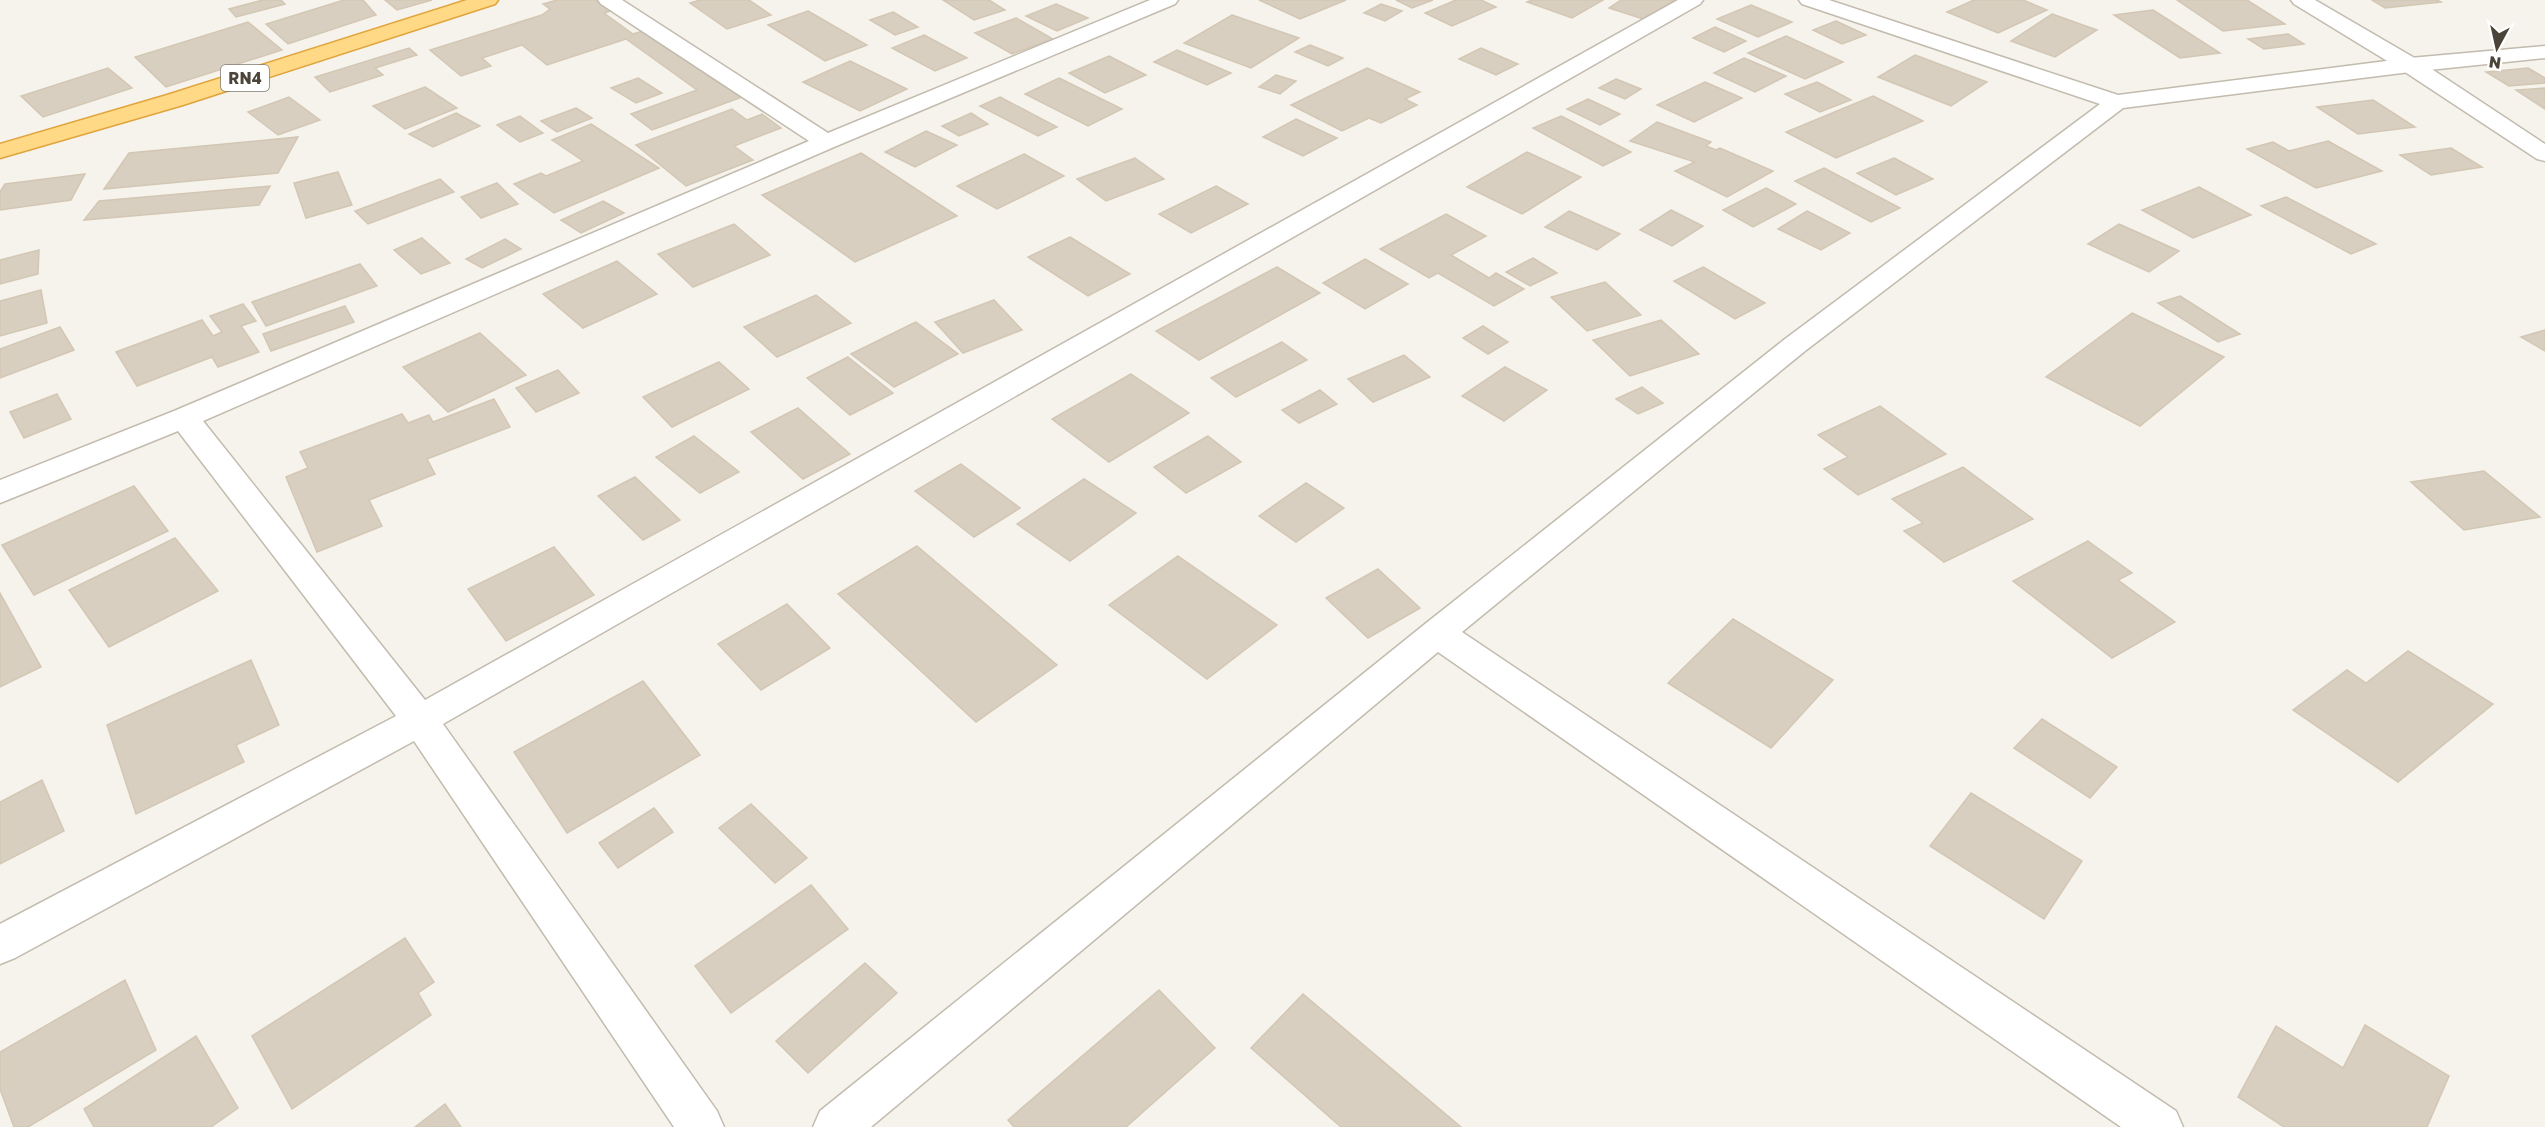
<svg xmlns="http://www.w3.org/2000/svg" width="2545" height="1127" font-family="'Golos Text',sans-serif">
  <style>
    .building { fill: #d8cfc1; stroke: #d3c7b4; stroke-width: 1.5 }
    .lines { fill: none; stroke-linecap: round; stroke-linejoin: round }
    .minor-casing { stroke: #c2bbae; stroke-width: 3 }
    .tertiary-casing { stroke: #c2bbae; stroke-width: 3 }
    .trunk-casing { stroke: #e0a43c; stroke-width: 3 }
    .minor { fill: #fff; fill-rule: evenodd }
    .tertiary { fill: #fff; fill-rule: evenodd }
    .trunk { fill: #ffd985; fill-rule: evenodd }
    .labels { text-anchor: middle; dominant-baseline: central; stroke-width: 6; stroke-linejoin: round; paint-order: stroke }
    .shield { fill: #fff; stroke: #817c74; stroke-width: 1.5 }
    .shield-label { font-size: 16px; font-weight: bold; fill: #4b4439 }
  </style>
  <rect width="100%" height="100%" fill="#f6f3ec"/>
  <!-- building -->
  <g class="building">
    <polygon points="263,0 281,0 285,4 236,17 229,9"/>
    <polygon points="344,0 363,0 376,15 288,44 266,24"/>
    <polygon points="385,0 432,0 397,10"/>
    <polygon points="557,0 609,0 620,8 604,13 633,34 646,30 742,97 652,130 631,114 697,90 626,39 547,65 522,45 482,58 491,66 461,76 430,50 542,15 550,9 543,4"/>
    <polygon points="700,0 749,0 771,15 727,29 690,3"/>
    <polygon points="943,0 989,0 1005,10 974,20"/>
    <polygon points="1259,0 1346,0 1300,19"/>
    <polygon points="1396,0 1433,0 1412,8"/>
    <polygon points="1456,0 1481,0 1496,7 1452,26 1425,13"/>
    <polygon points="1532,0 1603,0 1572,18 1527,2"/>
    <polygon points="1621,0 1669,0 1674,1 1646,20 1609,8"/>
    <polygon points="1974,0 2023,0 2047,10 1998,33 1947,12"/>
    <polygon points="2177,0 2247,0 2285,24 2223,31"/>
    <polygon points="2372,0 2437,0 2441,2 2385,8"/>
    <polygon points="1056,4 1088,18 1057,31 1026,16"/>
    <polygon points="1381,4 1402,11 1385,21 1364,13"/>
    <polygon points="1751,5 1792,22 1758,37 1717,19"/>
    <polygon points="2153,10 2220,53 2180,58 2114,15"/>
    <polygon points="808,11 867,45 825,61 768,25"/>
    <polygon points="893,12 918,27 895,35 870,20"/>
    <polygon points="2052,14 2097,30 2055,57 2011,41"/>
    <polygon points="1232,15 1299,38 1251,68 1184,43"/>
    <polygon points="1016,18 1053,39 1012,54 975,33"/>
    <polygon points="1836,21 1866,35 1842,44 1813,30"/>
    <polygon points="248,22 282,50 166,87 135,57"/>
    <polygon points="1715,27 1746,41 1724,52 1693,38"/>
    <polygon points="2288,34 2304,44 2264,49 2248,39"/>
    <polygon points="924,35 967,58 935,71 892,48"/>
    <polygon points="1786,36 1843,62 1805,79 1748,53"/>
    <polygon points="1310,45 1343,58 1328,66 1295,52"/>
    <polygon points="409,48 417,55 375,68 383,75 330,92 315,77"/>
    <polygon points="1481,48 1518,64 1496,75 1459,59"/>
    <polygon points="1177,50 1231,73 1207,85 1154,62"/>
    <polygon points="1915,55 1987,82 1951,106 1878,77"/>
    <polygon points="1109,56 1146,75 1105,93 1069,73"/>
    <polygon points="1744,58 1786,76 1755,92 1714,73"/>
    <polygon points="850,61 907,89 860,111 803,82"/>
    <polygon points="108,68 132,88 43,117 21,96"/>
    <polygon points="1367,68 1420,92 1405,99 1417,105 1381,123 1369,118 1342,131 1291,105"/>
    <polygon points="2528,68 2545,78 2545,83 2509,86 2486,72"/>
    <polygon points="1276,75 1296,81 1280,94 1259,87"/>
    <polygon points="638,78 662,93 636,103 611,88"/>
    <polygon points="1059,78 1122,109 1088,126 1025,94"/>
    <polygon points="1616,79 1641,89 1625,99 1599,88"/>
    <polygon points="1705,82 1742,98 1694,122 1657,105"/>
    <polygon points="1817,82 1851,100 1820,112 1785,94"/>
    <polygon points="425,87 457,108 405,129 373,106"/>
    <polygon points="2545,88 2545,109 2516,90"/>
    <polygon points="1873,96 1923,121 1836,158 1786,132"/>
    <polygon points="289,97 320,120 278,135 248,112"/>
    <polygon points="1000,97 1057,127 1038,136 980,106"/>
    <polygon points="1588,99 1620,114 1600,125 1567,109"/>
    <polygon points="2373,100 2415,127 2358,134 2317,107"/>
    <polygon points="576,108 592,118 557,132 541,121"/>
    <polygon points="732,109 747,120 762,114 781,128 734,146 753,160 686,186 636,145"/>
    <polygon points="456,113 480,126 433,147 409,134"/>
    <polygon points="971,113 988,124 959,136 942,126"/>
    <polygon points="520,116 543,133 520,142 497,125"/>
    <polygon points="1561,116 1631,152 1603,166 1533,128"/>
    <polygon points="1296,119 1337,138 1303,156 1263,137"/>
    <polygon points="1657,122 1711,142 1706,146 1716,150 1720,148 1773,171 1727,197 1675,171 1695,162 1630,141"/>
    <polygon points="591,124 659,168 554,213 514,184 541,173 546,176 583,161 552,140"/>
    <polygon points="926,131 957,145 915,167 885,152"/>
    <polygon points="298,137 278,173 104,189 129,153"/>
    <polygon points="2328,141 2382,171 2316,188 2247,149 2273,142 2289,151"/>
    <polygon points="2451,148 2482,167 2431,175 2400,155"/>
    <polygon points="1527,152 1581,177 1522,214 1467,187"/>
    <polygon points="861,153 957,216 855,262 762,195"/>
    <polygon points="1024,154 1064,176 997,209 957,186"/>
    <polygon points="1135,158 1164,179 1106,201 1077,179"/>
    <polygon points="1894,158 1933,179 1896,195 1857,173"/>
    <polygon points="1824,168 1900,208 1871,222 1795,181"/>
    <polygon points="338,172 352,205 306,218 294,183"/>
    <polygon points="85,174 71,200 0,210 0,192 5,184"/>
    <polygon points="440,179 454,192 368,224 355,211"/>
    <polygon points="497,183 518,204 481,218 461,197"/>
    <polygon points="270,186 259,205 84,220 99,201"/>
    <polygon points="1216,186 1248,204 1191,233 1159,214"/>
    <polygon points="2199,187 2251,215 2193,238 2142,210"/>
    <polygon points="1766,188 1796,204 1753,227 1723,210"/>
    <polygon points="2286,197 2376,244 2351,254 2261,206"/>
    <polygon points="603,201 624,213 581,233 561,220"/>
    <polygon points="1671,210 1703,226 1672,246 1640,230"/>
    <polygon points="1569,211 1620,234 1597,250 1545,227"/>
    <polygon points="1807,211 1850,233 1821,250 1778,229"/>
    <polygon points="1446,214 1486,236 1451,255 1489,278 1496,273 1524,289 1494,306 1438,273 1429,278 1380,249"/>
    <polygon points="734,224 770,255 693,287 658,254"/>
    <polygon points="2119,224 2179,251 2149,272 2088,244"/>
    <polygon points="1070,237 1130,274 1088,296 1028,257"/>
    <polygon points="422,238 450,263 421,274 394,250"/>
    <polygon points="505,239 521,249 482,268 466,259"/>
    <polygon points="39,250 38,274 0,284 0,260"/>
    <polygon points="1533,258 1557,273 1530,286 1506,272"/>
    <polygon points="1365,259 1408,284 1365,309 1323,283"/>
    <polygon points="617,261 657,294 583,328 543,294"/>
    <polygon points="360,264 377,286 266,326 252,302"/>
    <polygon points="1277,267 1320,293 1199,360 1156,331"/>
    <polygon points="1703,267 1765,303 1735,319 1674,281"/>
    <polygon points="1605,282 1641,315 1587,331 1551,297"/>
    <polygon points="41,290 47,323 0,336 0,301"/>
    <polygon points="816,295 851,323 777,357 744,327"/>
    <polygon points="2180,296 2240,334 2218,342 2158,303"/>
    <polygon points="994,300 1022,330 963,353 935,322"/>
    <polygon points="243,304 256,321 241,326 259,352 218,367 212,357 137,386 116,352 202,320 213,336 222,332 210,316"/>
    <polygon points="345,306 354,322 271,351 263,334"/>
    <polygon points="2132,313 2224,357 2140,426 2046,377"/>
    <polygon points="1661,320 1699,354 1630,376 1593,340"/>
    <polygon points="916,322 958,354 894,387 851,354"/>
    <polygon points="1483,326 1508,342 1488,354 1463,338"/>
    <polygon points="60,327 74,350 0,378 0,349"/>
    <polygon points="2545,330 2545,351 2521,337"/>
    <polygon points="480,333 526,375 448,412 403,367"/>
    <polygon points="1282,342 1307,360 1236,397 1211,378"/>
    <polygon points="1404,355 1430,377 1373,402 1348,379"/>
    <polygon points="848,357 893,393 850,415 807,378"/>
    <polygon points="719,362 749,389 672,427 643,397"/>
    <polygon points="1505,367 1547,390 1504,421 1462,396"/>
    <polygon points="558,370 579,393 536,412 516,388"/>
    <polygon points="1131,374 1189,413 1109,462 1052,419"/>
    <polygon points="1642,387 1663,403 1638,414 1616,399"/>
    <polygon points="1320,390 1337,404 1299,423 1282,410"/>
    <polygon points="57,394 71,419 24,438 10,412"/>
    <polygon points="494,399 510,427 427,459 435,474 369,500 382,526 317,552 286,477 308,468 300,452 402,414 408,423 429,415 433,422"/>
    <polygon points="1880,406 1946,454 1858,495 1824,469 1848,457 1818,435"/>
    <polygon points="798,408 850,454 803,479 751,432"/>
    <polygon points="694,436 739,472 700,493 656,457"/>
    <polygon points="1208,436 1241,462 1186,493 1154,467"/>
    <polygon points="961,464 1020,508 974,537 915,491"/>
    <polygon points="1963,467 2033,519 1944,562 1904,531 1923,523 1892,499"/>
    <polygon points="2484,471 2540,517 2464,530 2411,482"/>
    <polygon points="635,477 680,520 643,540 598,496"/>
    <polygon points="1084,479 1136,513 1070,561 1017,524"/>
    <polygon points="1306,483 1344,508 1296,542 1259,516"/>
    <polygon points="134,486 168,531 34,595 2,545"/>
    <polygon points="175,538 218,591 109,647 69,590"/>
    <polygon points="2088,541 2132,573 2118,580 2175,622 2112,658 2013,581"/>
    <polygon points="917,546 1057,665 976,722 838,594"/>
    <polygon points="554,547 594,595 506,641 468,589"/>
    <polygon points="1178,556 1277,625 1207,679 1109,605"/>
    <polygon points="1378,569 1420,608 1368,638 1326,598"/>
    <polygon points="0,593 41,667 0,687"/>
    <polygon points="787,604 830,648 761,690 718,644"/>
    <polygon points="1733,619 1833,680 1771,748 1668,683"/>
    <polygon points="2408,651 2493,704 2398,782 2293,710 2347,670 2366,683"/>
    <polygon points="251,660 279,725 236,745 244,762 136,814 107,725"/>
    <polygon points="643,681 700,755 567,833 514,752"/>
    <polygon points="2042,719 2117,767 2090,798 2014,748"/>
    <polygon points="42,780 64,831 0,864 0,802"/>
    <polygon points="1971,793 2082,861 2044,919 1930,846"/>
    <polygon points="751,804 807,858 775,883 719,828"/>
    <polygon points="654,808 673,832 618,868 599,843"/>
    <polygon points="811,885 848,929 731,1013 695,966"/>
    <polygon points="405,938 434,982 418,993 431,1015 292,1109 252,1036"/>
    <polygon points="865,963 897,993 808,1073 776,1041"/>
    <polygon points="125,980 156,1050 28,1127 14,1127 0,1089 0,1052"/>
    <polygon points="1159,990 1215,1048 1126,1127 1014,1127 1008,1120"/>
    <polygon points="1303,994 1461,1127 1341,1127 1251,1048"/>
    <polygon points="2365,1025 2449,1076 2427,1127 2284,1127 2238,1097 2276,1026 2343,1068"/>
    <polygon points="196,1036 238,1108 211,1127 94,1127 84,1109"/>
    <polygon points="445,1104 461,1127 415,1127"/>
  </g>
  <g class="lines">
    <defs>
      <g id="minor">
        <polygon points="598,0 622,0 828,133 1150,0 1178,0 1175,4 834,147 203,421 425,700 1678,0 1703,0 1700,4 443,724 717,1111 724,1127 674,1127 414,741 15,958 0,964 0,924 396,716 178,431 0,503 0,480 174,411 809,141 601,4"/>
        <polygon points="1799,0 1829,0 2118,95 2410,58 2545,46 2545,58 2410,72 2123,108 1805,351 1462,632 2176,1111 2183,1127 2121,1127 1438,652 871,1127 813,1127 820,1111 1425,624 1785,339 2100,104 1802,4"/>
      </g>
      <polygon id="tertiary" points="2291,0 2315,0 2418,60 2545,144 2545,161 2537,159 2402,70 2294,4"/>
      <polygon id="trunk" points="467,0 498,0 495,4 183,105 0,158 0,144 167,95"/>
    </defs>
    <!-- minor casing -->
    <use href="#minor" class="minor-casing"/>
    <!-- tertiary casing -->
    <use href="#tertiary" class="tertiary-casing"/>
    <!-- trunk casing -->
    <use href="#trunk" class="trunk-casing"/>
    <!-- minor -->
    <use href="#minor" class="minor"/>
    <!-- tertiary -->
    <use href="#tertiary" class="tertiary"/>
    <!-- trunk -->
    <use href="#trunk" class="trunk"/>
  </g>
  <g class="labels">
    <!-- shield labels -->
    <rect class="shield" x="221" y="65" width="48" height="26" rx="4.5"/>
    <g class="shield-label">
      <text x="245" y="78">RN4</text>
    </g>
  </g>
  <!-- north arrow -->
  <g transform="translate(2497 48) rotate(188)" stroke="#ffffff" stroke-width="4.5" paint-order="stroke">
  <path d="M0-4.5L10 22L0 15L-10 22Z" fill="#4b4439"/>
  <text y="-9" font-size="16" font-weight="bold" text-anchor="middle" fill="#4b4439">N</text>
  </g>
</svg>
